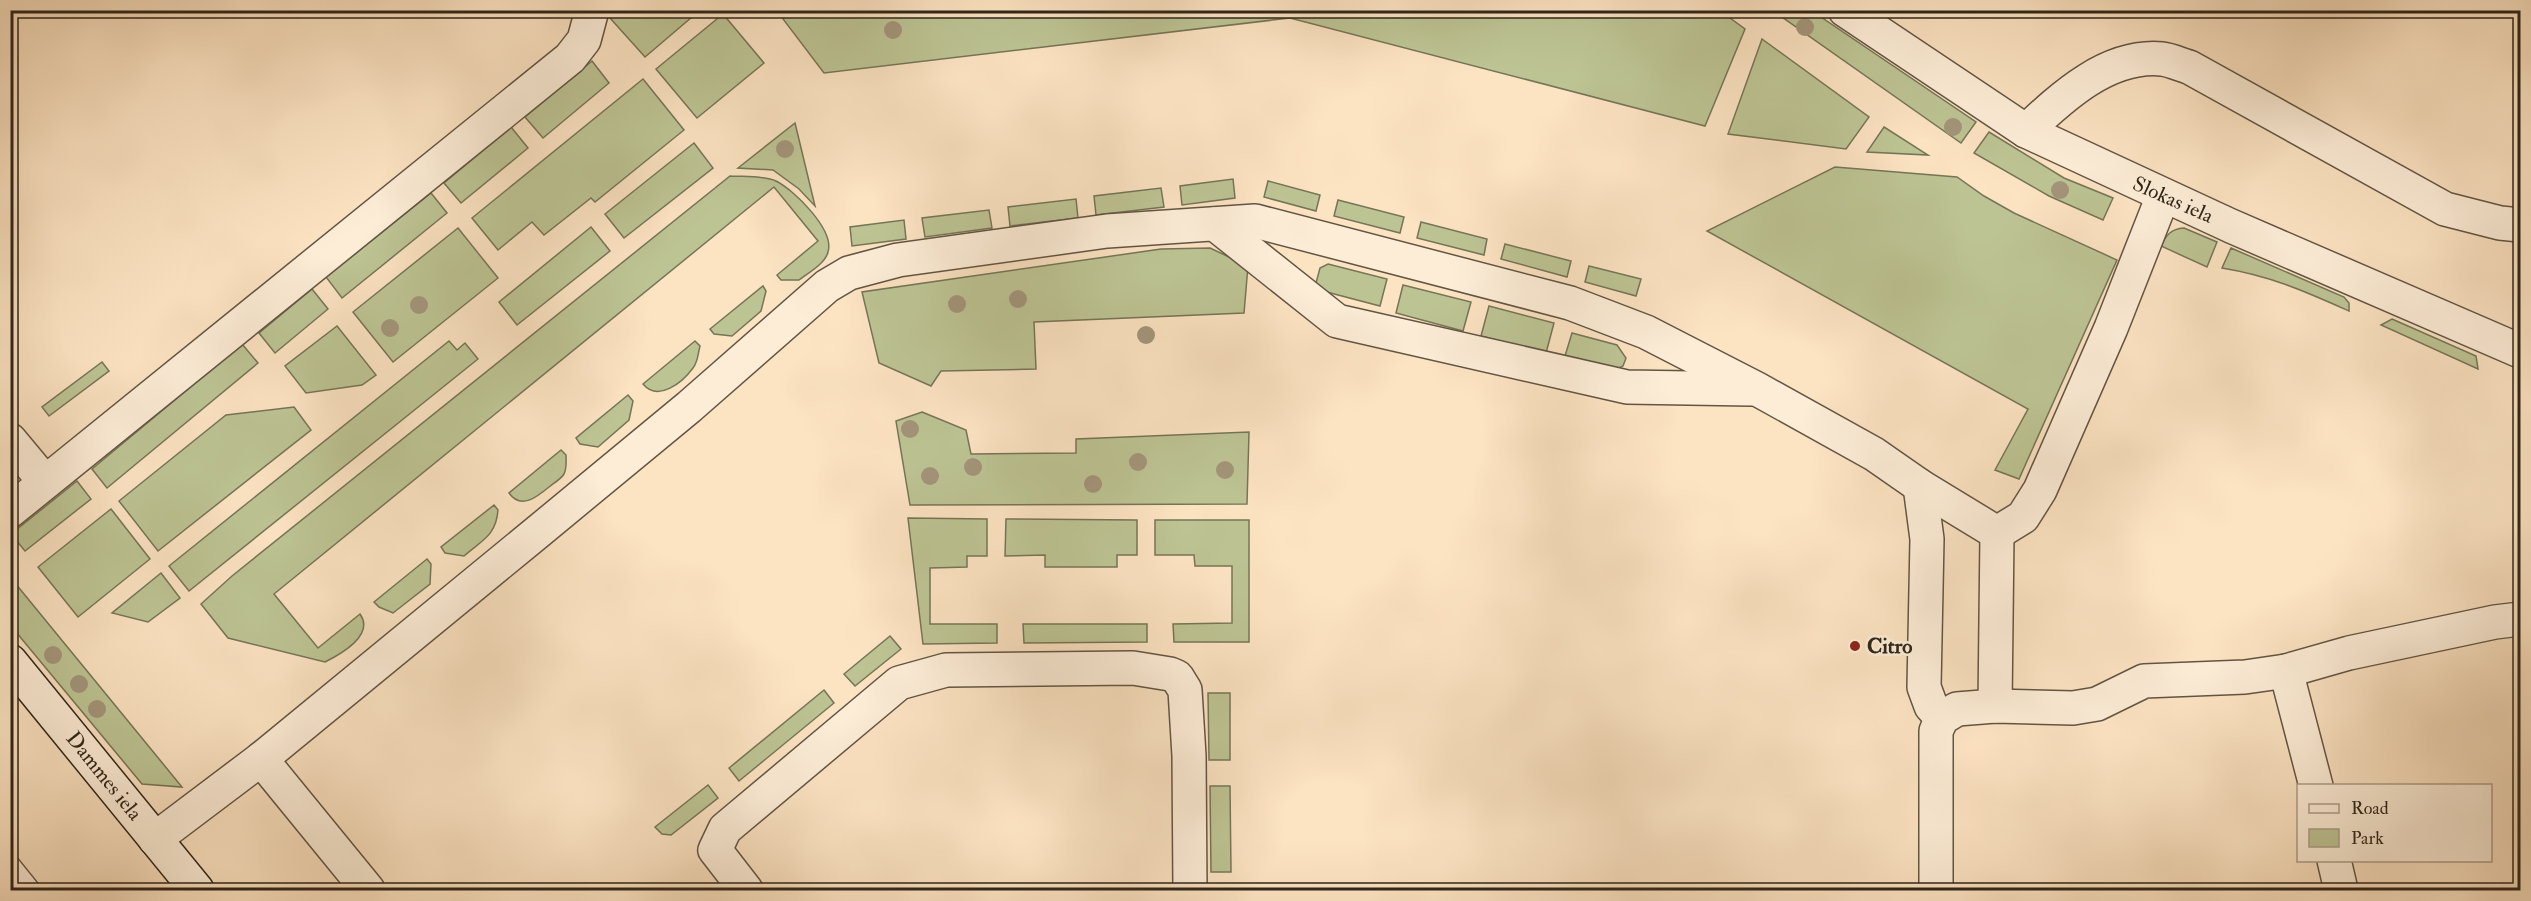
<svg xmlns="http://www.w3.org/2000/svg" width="2531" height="901" font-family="'IM FELL Double Pica',serif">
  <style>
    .green { fill: #bdc494; stroke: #767557; stroke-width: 1.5 }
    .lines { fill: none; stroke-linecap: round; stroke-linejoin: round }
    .lane-casing { stroke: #625544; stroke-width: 21 }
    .street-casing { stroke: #625544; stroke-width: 36 }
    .secondary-casing { stroke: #2f261a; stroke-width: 36 }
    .lane { stroke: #fdedd7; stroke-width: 18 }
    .street { stroke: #fdedd7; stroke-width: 33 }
    .secondary { stroke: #fdedd7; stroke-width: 33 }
    .tree { fill: #a3957a }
    .poi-dot { fill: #8f2418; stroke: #fdedd7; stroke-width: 2 }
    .labels { text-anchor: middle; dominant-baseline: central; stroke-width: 5; stroke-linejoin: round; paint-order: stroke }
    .street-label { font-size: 21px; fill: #2f261a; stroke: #fdedd7 }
    .poi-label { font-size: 21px; font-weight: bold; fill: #2f261a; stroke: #fdedd7; text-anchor: start }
  </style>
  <rect width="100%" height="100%" fill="#fce3c2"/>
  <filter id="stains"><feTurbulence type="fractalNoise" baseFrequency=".00333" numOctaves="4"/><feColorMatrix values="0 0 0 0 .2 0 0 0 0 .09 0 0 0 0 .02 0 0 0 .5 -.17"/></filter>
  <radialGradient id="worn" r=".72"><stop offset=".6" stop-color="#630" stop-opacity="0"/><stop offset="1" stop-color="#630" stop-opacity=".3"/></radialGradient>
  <!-- green -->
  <g class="green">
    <polygon points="611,11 611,10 699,11 645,57 610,18"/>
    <polygon points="786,11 1719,10 1745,29 1705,126 1290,18 824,73 783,19"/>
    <polygon points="1787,11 1812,11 1976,122 1961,143 1782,17"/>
    <polygon points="723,14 764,63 697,118 656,69"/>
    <polygon points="1762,39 1869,117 1846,149 1728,134"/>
    <polygon points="592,61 609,83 543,138 525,117"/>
    <polygon points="643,79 684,130 595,202 591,198 544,235 532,222 498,250 472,218"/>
    <polygon points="795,123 815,206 799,189 773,170 738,168"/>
    <polygon points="511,127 528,148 461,203 444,183"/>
    <polygon points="1884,127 1928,155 1867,152"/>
    <polygon points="1989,132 2064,178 2113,198 2103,220 2049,196 1974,153"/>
    <polygon points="694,143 713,168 624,238 605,214"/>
    <polygon points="1835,167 1957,177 1984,196 2014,213 2117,260 2019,479 1995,470 2028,409 1707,231"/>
    <path d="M730 176C744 177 762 175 776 181 794 190 835 230 828 252 825 264 808 273 799 280H781L777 275 818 241 774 187 274 594 318 648 360 614C375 635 341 654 325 662L228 638 201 604 232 576Z"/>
    <polygon points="1233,179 1235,198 1182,205 1180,186"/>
    <polygon points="1268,181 1320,195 1316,211 1264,197"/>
    <polygon points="1161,188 1164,207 1096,215 1094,196"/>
    <polygon points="431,193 447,213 342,298 326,277"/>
    <polygon points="1076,199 1078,218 1010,226 1008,207"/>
    <polygon points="1338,200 1404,217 1400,233 1334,216"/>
    <polygon points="989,210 992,228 925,237 922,218"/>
    <polygon points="904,220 906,239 852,246 850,227"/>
    <polygon points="1421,222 1487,239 1484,255 1417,238"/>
    <polygon points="591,227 610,251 517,325 499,302"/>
    <polygon points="458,228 498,278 393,362 353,312"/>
    <path d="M2184 228 2217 242 2207 267 2161 246C2166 235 2171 229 2184 228Z"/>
    <polygon points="1505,244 1571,261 1567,277 1501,259"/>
    <polygon points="1210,248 1248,266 1244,313 1034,322 1036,369 941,371 931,386 879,363 862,292 1161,249"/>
    <path d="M2231 248 2344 297 2349 303V311C2304 291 2271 276 2222 268Z"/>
    <polygon points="1328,264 1387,279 1380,306 1323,291 1316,283 1320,268"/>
    <polygon points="1589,266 1641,279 1636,296 1585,282"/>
    <polygon points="1403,285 1471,302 1463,331 1396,313"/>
    <polygon points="763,286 766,291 761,311 732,336 714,334 710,329"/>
    <polygon points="312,289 328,309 275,353 259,333"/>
    <polygon points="1489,306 1554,323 1546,353 1481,336"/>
    <polygon points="2392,319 2476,356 2478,369 2381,325"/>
    <polygon points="337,326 376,375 362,385 306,393 285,366"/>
    <polygon points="1572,333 1617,345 1626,358 1623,366 1615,370 1565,356"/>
    <polygon points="449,341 457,350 465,343 478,359 189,591 169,566"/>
    <path d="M695 341 700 346C698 353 698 362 693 368 682 383 658 402 643 384Z"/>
    <polygon points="242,344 258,363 107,488 92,469"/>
    <polygon points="102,362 109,371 49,416 42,407"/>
    <polygon points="628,395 633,401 629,420 598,447 580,444 576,438"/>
    <polygon points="294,407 311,430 158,551 119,501 226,415"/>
    <polygon points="922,412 966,430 971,454 1076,453 1076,439 1249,432 1247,504 910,505 896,421"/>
    <path d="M561 450 566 455C566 461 567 468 564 474 561 479 554 483 549 487 537 497 521 510 509 493Z"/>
    <polygon points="77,481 91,499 25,551 11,534"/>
    <path d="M494 505 498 510C496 536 482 540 464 556L445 553 441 547Z"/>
    <polygon points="111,509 150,559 78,617 38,567"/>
    <polygon points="908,518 987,519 987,556 967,556 967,567 930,568 930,624 997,624 997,643 923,644"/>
    <polygon points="1006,519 1137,520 1137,555 1117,555 1117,567 1045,567 1045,555 1005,556"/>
    <polygon points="1155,520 1249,520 1249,642 1174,642 1173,624 1232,623 1232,566 1195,566 1194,555 1155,555"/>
    <polygon points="427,559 431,564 430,584 393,613 379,607 374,602"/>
    <polygon points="161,573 180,598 148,622 112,613"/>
    <polygon points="15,583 182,787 142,784 11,626 11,587"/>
    <polygon points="1023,624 1147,624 1147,642 1024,643"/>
    <polygon points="890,636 901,649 855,686 844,674"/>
    <polygon points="824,690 834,703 739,781 729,768"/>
    <polygon points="1208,693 1230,693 1230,760 1209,760"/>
    <polygon points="708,785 718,798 671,835 662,834 655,827"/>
    <polygon points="1210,786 1230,786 1231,872 1211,872"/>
  </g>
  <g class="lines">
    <defs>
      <polyline id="lane" points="10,864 31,890"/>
      <g id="street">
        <polyline points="1845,10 2026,131 2231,226 2520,351"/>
        <path d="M2026 131C2062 97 2108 54 2162 59 2171 60 2181 65 2189 67L2445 209 2500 223 2520 225"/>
        <polyline points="1215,224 1337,321 1627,387 1751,389"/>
        <polyline points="10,440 45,482"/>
        <polyline points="1920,486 1927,539 1924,687 1931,706 1942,718"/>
        <polyline points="10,511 570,58 584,40 592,10"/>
        <polyline points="2286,671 2316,786"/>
        <polyline points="1995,706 1997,533"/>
        <polyline points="261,759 368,890"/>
        <polyline points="155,839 261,759 534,535 689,407 827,286 849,273 898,260 1107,231 1255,221 1570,303 1646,332 1757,389 1874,454 1920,486 1997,533 2023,517 2040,490 2111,328 2163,196"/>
        <polyline points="2334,860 2341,890"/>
        <polyline points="746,890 715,850 725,829 899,683 946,670 1133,668 1170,674 1177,677 1185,690 1189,756 1190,890"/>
        <polyline points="1936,890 1936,731 1942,718 1957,709 1995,706 2073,708 2097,704 2144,681 2245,677 2286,671 2349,653 2495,622 2520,619"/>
      </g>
      <polyline id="secondary" points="10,661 197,890"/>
    </defs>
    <!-- lane casing -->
    <use href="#lane" class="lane-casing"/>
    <!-- street casing -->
    <use href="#street" class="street-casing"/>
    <!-- secondary casing -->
    <use href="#secondary" class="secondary-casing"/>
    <!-- lane -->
    <use href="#lane" class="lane"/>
    <!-- street -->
    <use href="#street" class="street"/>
    <!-- secondary -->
    <use href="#secondary" class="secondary"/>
  </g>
  <!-- trees -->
  <g class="tree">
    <circle cx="1805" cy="27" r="9"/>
    <circle cx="893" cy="30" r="9"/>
    <circle cx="1953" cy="127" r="9"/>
    <circle cx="785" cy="149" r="9"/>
    <circle cx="2060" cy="190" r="9"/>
    <circle cx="1018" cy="299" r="9"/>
    <circle cx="957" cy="304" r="9"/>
    <circle cx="419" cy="305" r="9"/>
    <circle cx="390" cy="328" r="9"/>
    <circle cx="1146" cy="335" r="9"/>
    <circle cx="910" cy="429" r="9"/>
    <circle cx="1138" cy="462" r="9"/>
    <circle cx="973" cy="467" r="9"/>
    <circle cx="1225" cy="470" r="9"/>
    <circle cx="930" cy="476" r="9"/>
    <circle cx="1093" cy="484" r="9"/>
    <circle cx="53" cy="655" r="9"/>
    <circle cx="79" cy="684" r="9"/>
    <circle cx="97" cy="709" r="9"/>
  </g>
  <!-- markers -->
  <circle class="poi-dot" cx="1855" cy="646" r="6"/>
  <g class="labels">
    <!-- street labels -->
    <g class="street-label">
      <text transform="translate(2173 200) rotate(24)">Slokas iela</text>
      <text transform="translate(104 776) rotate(51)">Dammes iela</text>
    </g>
    <!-- poi labels -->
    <g class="poi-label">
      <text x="1867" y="646">Citro</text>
    </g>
  </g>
  <!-- margin -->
  <rect width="2531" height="901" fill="none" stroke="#fce3c2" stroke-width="36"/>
  <rect x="12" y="12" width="2507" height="877" fill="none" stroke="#2f261a" stroke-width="3"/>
  <rect x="18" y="18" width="2495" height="865" fill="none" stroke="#2f261a" stroke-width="1.5"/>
  <!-- legend -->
  <rect x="2297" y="784" width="195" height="78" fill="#fdedd7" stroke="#ab9d8b" stroke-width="1.5"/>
  <rect x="2309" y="804" width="30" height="9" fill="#fdedd7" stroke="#ab9d8b" stroke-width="1.5"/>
  <text x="2351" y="814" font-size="18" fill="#2f261a">Road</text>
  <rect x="2309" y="829" width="30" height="18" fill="#bdc494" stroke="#ab9d8b" stroke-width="1.5"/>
  <text x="2351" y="844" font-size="18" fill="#2f261a">Park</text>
  <rect width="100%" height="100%" filter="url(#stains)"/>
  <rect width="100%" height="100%" fill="url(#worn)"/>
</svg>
